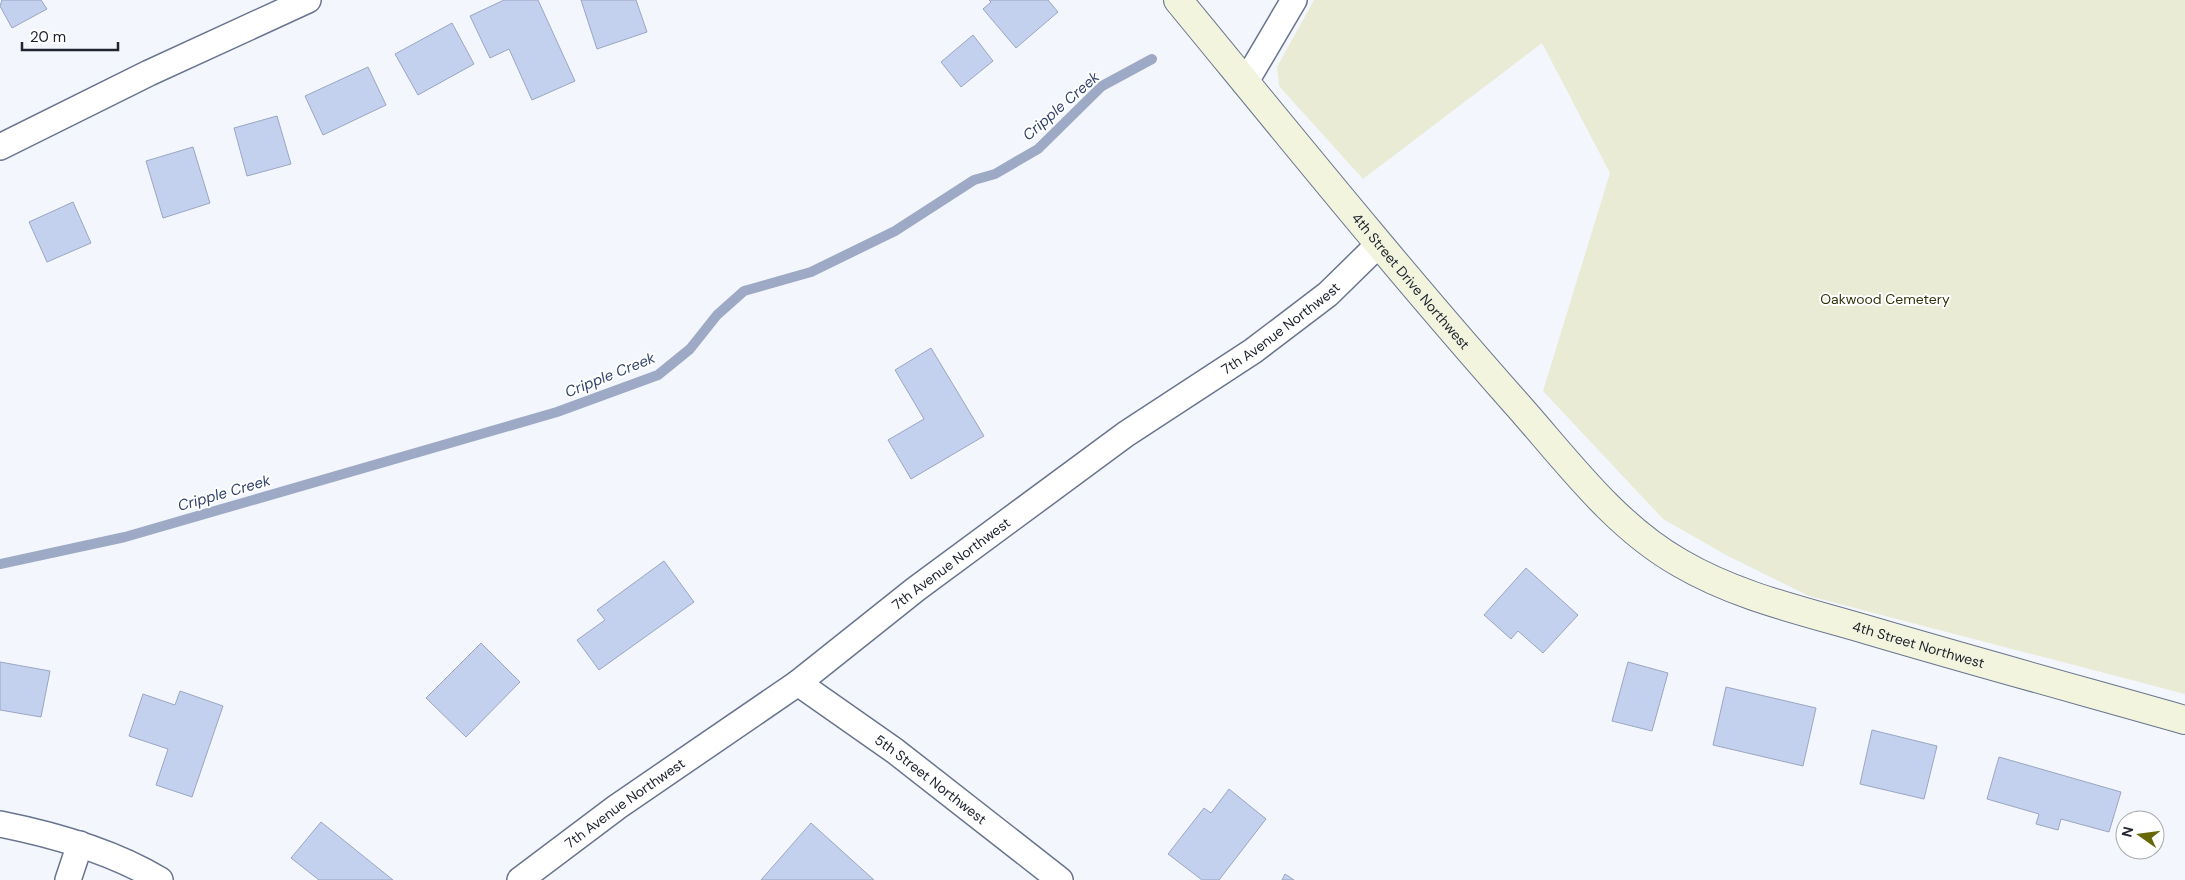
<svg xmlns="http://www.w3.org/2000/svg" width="2185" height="880" font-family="'DM Sans',sans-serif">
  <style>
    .green { fill: #e9ebd4 }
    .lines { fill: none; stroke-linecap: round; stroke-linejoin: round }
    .stream { stroke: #9da9c5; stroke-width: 10 }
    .building { fill: #c4d1ee; stroke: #9aa6c2 }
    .street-casing { stroke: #69748f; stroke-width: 28 }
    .secondary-casing { stroke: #69748f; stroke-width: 30 }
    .street { stroke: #fff; stroke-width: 25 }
    .secondary { stroke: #f2f4dd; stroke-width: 28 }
    .labels { text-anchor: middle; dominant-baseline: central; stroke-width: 4; stroke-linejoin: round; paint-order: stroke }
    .street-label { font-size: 14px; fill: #202530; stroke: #fff }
    .park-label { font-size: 14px; fill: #31330b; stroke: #fff }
    .water-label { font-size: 15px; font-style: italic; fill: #33446c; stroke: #fff }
  </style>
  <rect width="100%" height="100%" fill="#f3f6fc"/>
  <!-- green -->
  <polygon class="green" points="1314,0 2185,0 2185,694 1809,596 1726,555 1663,519 1543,391 1610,173 1542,43 1363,179 1279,86 1277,67"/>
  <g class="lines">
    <!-- stream -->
    <polyline class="stream" points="0,564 125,537 557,412 658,375 690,349 717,315 744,291 811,272 895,231 974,180 995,174 1038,149 1102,86 1152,59"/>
  </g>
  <!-- building -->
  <g class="building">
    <polygon points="2,0 41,0 47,9 12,28 0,6"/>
    <polygon points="504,0 538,0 575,81 532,100 509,49 490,58 470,16"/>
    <polygon points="581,0 636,0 647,32 597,49"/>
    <polygon points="989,0 1048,0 1058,12 1016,48 983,9 991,2"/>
    <polygon points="452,23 474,64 418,95 395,54"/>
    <polygon points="973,35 993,61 961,87 941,62"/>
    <polygon points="368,67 386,105 323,135 305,96"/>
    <polygon points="277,116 291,164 247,176 234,128"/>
    <polygon points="193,147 210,203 163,218 146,161"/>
    <polygon points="73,202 91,243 47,262 29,222"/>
    <polygon points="931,348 984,436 911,479 888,440 924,419 895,370"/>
    <polygon points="664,561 694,602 599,670 577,640 605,620 597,610"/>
    <polygon points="1526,568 1578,615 1543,653 1518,631 1511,639 1484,615"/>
    <polygon points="481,643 520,682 466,737 426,698"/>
    <polygon points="0,662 50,671 41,717 0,710"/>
    <polygon points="1628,662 1668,673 1652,731 1612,721"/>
    <polygon points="1726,687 1816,708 1803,766 1713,745"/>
    <polygon points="180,691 223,706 192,797 156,785 168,749 129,736 143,694 175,705"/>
    <polygon points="1872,730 1937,746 1924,799 1860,784"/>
    <polygon points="1999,757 2121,792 2109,832 2061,819 2058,830 2036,824 2039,814 1987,799"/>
    <polygon points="1229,789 1266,819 1219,880 1202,880 1168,854 1204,808 1211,813"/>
    <polygon points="321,822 393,880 319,880 291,858"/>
    <polygon points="811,823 874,880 761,880"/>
    <polygon points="1285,874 1294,880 1282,880"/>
  </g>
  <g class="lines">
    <defs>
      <g id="street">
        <polyline points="1245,83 1294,0"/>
        <polyline points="0,147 149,73 308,0"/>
        <path id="s1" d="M798 683 895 751 1060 880"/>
        <path d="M0 824C55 835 112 851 160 880"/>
        <polyline points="68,880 80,844"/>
        <path id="s2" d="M520 880 617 807 798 683 916 589 1126 434 1253 351 1328 294 1379 244"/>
      </g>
      <g id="secondary">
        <path id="s3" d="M1178 0C1289 135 1398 270 1514 401 1565 458 1613 525 1680 563 1738 597 1804 611 1868 630 1973 661 2079 690 2185 720"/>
      </g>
    </defs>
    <!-- street casing -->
    <use href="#street" class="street-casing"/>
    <!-- secondary casing -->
    <use href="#secondary" class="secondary-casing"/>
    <!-- street -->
    <use href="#street" class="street"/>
    <!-- secondary -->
    <use href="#secondary" class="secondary"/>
  </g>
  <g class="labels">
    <!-- street labels -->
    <g class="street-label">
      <text stroke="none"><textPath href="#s3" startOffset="365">4th Street Drive Northwest</textPath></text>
      <text stroke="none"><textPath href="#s2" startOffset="940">7th Avenue Northwest</textPath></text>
      <text stroke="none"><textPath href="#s2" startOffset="535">7th Avenue Northwest</textPath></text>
      <text stroke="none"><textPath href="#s3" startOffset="1009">4th Street Northwest</textPath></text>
      <text stroke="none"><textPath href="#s1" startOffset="164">5th Street Northwest</textPath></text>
      <text stroke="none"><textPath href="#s2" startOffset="130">7th Avenue Northwest</textPath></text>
    </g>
    <!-- park labels -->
    <g class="park-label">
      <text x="1885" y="299">Oakwood Cemetery</text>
    </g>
    <!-- water labels -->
    <g class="water-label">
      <text transform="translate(1061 106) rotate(-41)">Cripple Creek</text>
      <text transform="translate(610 375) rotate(-22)">Cripple Creek</text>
      <text transform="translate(224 493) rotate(-16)">Cripple Creek</text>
    </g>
  </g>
  <!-- north arrow -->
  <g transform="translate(2140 835) rotate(284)"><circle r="24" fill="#ffffff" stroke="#a6a8ac"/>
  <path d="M0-4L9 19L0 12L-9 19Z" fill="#656805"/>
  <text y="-8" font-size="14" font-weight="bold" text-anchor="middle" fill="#202530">N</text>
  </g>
  <!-- scale -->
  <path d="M22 42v8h96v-8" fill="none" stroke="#202530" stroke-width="2.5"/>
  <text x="30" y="42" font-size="15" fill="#202530" stroke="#ffffff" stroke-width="4" paint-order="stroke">20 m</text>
</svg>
